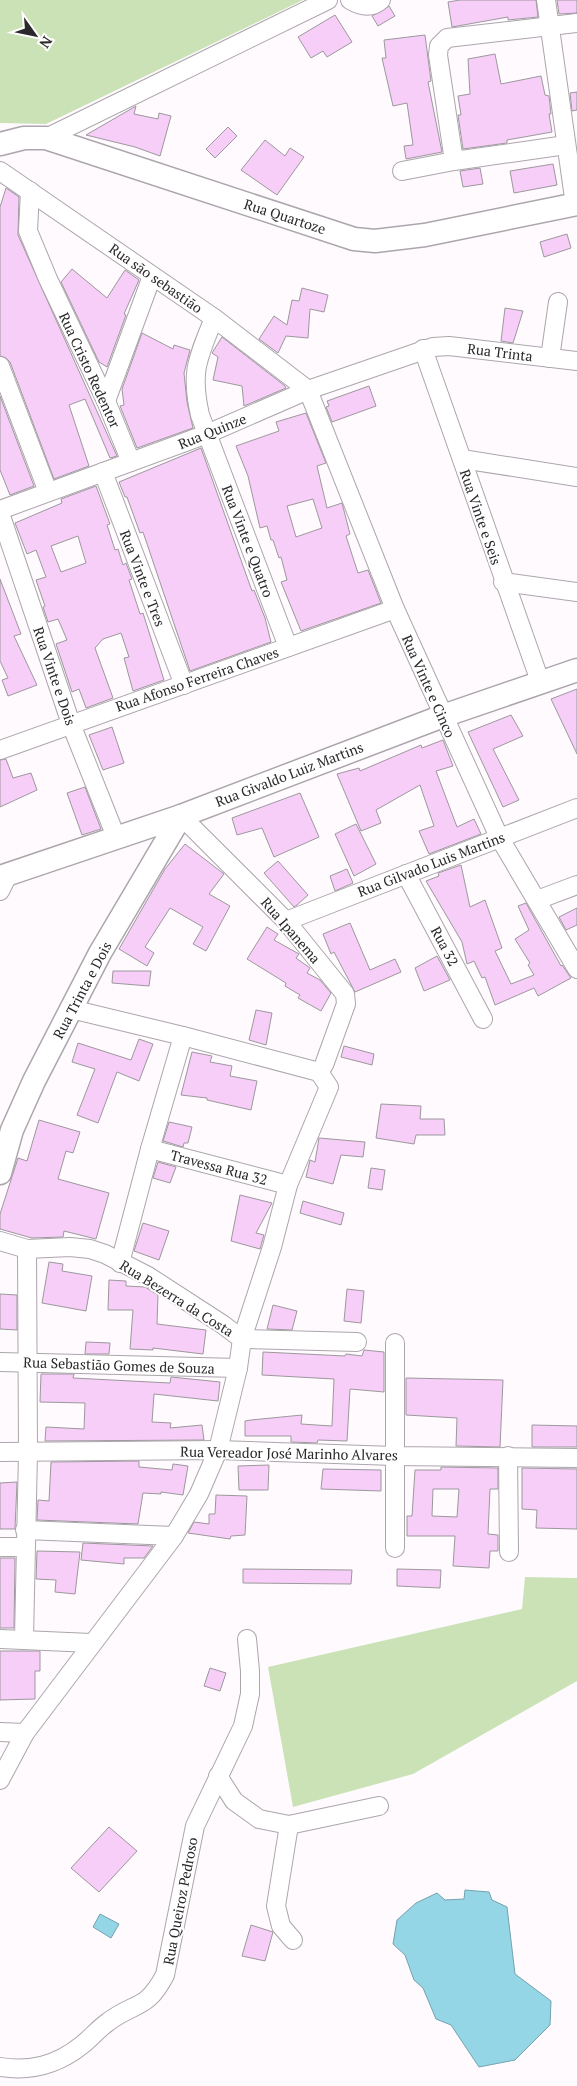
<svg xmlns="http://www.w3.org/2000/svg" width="577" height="2086" font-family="'PT Serif',serif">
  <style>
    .green { fill: #cbe2b7 }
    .water { fill: #94d6e6; stroke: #74a2ae }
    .building { fill: #f6cef7; stroke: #9d989d; fill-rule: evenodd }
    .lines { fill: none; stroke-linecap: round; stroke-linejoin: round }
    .minor-casing { stroke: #aca6ac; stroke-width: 20 }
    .tertiary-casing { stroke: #aca6ac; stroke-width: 25 }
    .minor { stroke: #fff; stroke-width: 18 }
    .tertiary { stroke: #fff; stroke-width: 22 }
    .labels { text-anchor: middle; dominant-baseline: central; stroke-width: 4; stroke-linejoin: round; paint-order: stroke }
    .street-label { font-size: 14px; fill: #2a282a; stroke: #fff }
  </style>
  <rect width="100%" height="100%" fill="#fefafe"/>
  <!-- green -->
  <g class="green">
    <polygon points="0,0 303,0 46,124 0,123"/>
    <polygon points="525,1577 577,1578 577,1681 413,1774 293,1807 268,1667 522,1609"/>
  </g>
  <!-- water -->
  <g class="water">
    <polygon points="465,1890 489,1892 492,1900 507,1907 515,1974 551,2001 550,2025 515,2060 479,2067 451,2025 436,2019 423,1988 414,1980 405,1955 393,1944 397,1920 416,1903 437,1893 445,1900 464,1899"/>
    <polygon points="100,1914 119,1924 111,1938 93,1927"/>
  </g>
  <!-- building -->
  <g class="building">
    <polygon points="460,0 536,0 538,17 508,20 508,17 452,27 448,2"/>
    <polygon points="557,0 577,0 577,13 559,14"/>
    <polygon points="389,6 395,16 378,26 372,16"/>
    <polygon points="335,15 352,42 327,57 323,51 311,58 298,37"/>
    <polygon points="425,35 431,81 428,82 442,152 406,159 404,146 413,145 407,103 393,106 382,58 386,58 384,40"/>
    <polygon points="495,54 501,84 541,76 545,95 549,96 551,114 549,114 552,132 507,140 507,143 463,149 458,115 461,115 458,96 470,94 468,59"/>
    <polygon points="577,92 577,110 572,111 570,93"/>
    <polygon points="136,106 134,114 158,119 159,113 171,116 160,156 135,147 86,135"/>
    <polygon points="228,127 237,136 215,158 206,149"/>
    <polygon points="265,140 285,156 290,148 304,157 277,195 241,170"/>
    <polygon points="553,164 557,185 514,193 510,171"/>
    <polygon points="480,168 483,184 463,187 460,171"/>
    <polygon points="6,188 19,197 18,235 117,456 110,458 85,399 69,405 89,466 54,479 10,362 6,358 0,356 0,207"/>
    <polygon points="567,234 571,248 544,257 540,242"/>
    <polygon points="72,269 107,298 125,270 139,280 124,314 126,315 107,367 99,362 61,282"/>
    <polygon points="302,288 328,295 324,312 310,309 308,338 286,336 278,353 259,339 274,316 287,325 292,300 299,301"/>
    <polygon points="505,308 523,311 513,343 501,341"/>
    <polygon points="142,333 173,349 174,345 190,350 184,373 187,402 193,428 137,448 120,406 124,405 122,389"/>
    <polygon points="222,337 285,386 286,388 244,406 242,386 213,380 218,357 212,353"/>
    <polygon points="369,386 376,406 332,422 326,407 329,406 327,401"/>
    <polygon points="0,396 34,486 10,495 0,470"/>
    <path d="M306 413 326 463 317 466 327 508 342 503 350 534 346 536 358 573 368 570 381 603 301 631 281 582 287 580 281 557 279 558 273 540H271L267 526 260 528 248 476 236 446 279 431 276 422ZM313 499 322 528 296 537 287 506Z"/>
    <polygon points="201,448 252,591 254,590 265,618 271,642 190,671 143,532 140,533 127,497 125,497 119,482"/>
    <path d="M96 486 110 524 107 525 115 550 118 549 123 565 126 563 132 579 129 580 140 614 143 613 164 680 133 691 124 658 129 657 121 633 103 639 95 648 113 698 86 708 79 689 72 692 56 644 67 640 58 619 48 622 43 607 45 606 36 580 46 577 36 550 27 554 15 523 62 503 61 499ZM78 536 86 563 61 572 51 546Z"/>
    <polygon points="0,579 21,634 14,636 37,685 8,696 2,680 8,678 0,661"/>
    <polygon points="577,689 577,754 551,699"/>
    <polygon points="511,715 523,736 493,749 519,800 503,807 468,732"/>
    <polygon points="112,727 124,763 103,770 89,735"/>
    <polygon points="443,740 453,766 436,771 457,827 474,819 481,834 429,854 419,831 434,826 420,785 376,810 381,823 361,831 337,774 359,768 360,771 421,745 422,748"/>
    <polygon points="6,759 13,778 31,773 37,790 0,807 0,760"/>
    <polygon points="85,787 101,829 82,835 67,793"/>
    <polygon points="300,793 319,837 274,857 262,828 237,835 232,818"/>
    <polygon points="356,824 376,864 354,876 335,834"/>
    <polygon points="185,844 224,874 209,894 230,906 206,951 193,944 203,927 170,908 145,947 154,953 147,966 119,949 165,869"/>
    <polygon points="278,861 308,895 297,905 294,907 264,873"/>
    <polygon points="461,865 470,907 485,900 502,948 495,951 511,984 534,975 528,965 530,963 515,939 529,930 518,906 526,903 561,966 562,965 571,978 538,996 534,988 495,1005 485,977 482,978 474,961 467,964 462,942 426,881 439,876 438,873"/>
    <polygon points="347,869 353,883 335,891 330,876"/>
    <polygon points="577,908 577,925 566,930 559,917"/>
    <polygon points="350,923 370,970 395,959 401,972 355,992 334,952 331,954 323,934"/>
    <polygon points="267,927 278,934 274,940 299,954 296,958 310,968 307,973 320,980 331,993 321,1011 298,998 300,995 285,986 286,983 247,959"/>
    <polygon points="437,956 450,980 424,991 415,968"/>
    <polygon points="113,971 151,971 149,986 112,983"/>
    <polygon points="256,1010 272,1013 266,1045 249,1040"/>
    <polygon points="139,1039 153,1044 139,1081 117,1072 98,1123 77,1115 95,1069 72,1062 78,1043 131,1060"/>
    <polygon points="344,1046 374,1054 372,1065 341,1057"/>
    <polygon points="192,1052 212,1056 210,1062 232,1066 230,1076 257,1081 251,1110 207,1100 207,1098 181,1095"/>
    <polygon points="381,1104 421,1106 420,1119 444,1119 445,1135 416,1135 414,1144 376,1138"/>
    <polygon points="39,1120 80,1132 73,1153 66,1151 58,1179 109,1193 96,1239 64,1231 63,1237 32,1238 0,1229 0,1214 18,1158 27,1161"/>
    <polygon points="169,1122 192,1127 188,1143 184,1143 183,1147 163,1141"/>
    <polygon points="319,1138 365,1142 363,1157 341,1155 333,1184 306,1177 310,1160 315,1162"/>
    <polygon points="158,1162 176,1167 170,1183 153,1178"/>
    <polygon points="371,1168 385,1170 382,1190 368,1188"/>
    <polygon points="240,1195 272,1203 256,1233 264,1235 260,1249 231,1241"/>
    <polygon points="303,1201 344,1213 341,1225 300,1213"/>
    <polygon points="143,1223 169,1231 159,1260 134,1251"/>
    <polygon points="49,1262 63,1264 62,1271 92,1276 86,1311 42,1303"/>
    <polygon points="109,1280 126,1281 126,1286 145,1287 158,1295 157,1324 206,1330 203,1354 153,1348 153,1350 130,1349 133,1310 108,1310"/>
    <polygon points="347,1289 364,1291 361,1323 344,1321"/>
    <polygon points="0,1294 17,1295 17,1330 0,1329"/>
    <polygon points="273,1305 297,1311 292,1330 267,1329"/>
    <polygon points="86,1342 110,1343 109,1354 85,1354"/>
    <polygon points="364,1350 384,1352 384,1392 350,1389 347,1441 318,1440 317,1443 291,1442 291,1436 245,1436 245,1421 251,1420 302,1415 301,1424 332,1426 334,1379 262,1375 263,1352 345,1356 346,1354 362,1356"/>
    <polygon points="41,1374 74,1374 73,1378 170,1383 171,1377 220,1382 218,1401 154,1394 152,1422 171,1423 170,1428 202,1425 204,1440 45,1441 46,1427 84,1429 85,1403 40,1402"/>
    <polygon points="406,1378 503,1380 500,1447 456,1446 457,1418 406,1415"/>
    <polygon points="532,1425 577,1426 577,1447 532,1447"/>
    <polygon points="139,1461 139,1467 172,1470 173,1464 188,1466 183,1495 161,1492 161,1494 143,1493 138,1524 37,1520 38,1500 49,1501 51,1462"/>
    <polygon points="269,1465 268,1490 239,1490 238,1466"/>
    <path d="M441 1467 498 1468V1489H490L488 1534 498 1535V1551H490L489 1568 453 1566 455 1536H407V1516H412L415 1470H441ZM433 1489H459L457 1517 432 1516Z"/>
    <polygon points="522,1468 577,1469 577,1529 536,1528 537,1510 522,1509"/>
    <polygon points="323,1469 381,1470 381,1491 321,1489"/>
    <polygon points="17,1482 15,1529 0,1529 0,1483"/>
    <polygon points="216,1495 247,1496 245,1535 231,1536 230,1539 188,1533 194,1522 209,1524 209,1514 215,1514"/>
    <polygon points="83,1543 153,1546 144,1558 124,1558 124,1564 81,1560"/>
    <polygon points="37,1551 80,1552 75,1594 55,1592 56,1580 36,1579"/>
    <polygon points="0,1558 15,1558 14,1628 0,1628"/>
    <polygon points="243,1569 352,1570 351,1584 243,1583"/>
    <polygon points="397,1569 441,1570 440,1588 397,1586"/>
    <polygon points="0,1651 40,1651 40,1671 35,1671 35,1699 0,1700"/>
    <polygon points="210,1668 226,1673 220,1691 204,1686"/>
    <polygon points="109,1827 137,1851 99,1892 71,1868"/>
    <polygon points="251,1925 273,1932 265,1961 242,1956"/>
  </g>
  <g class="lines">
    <defs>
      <g id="minor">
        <path d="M350 0C360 6 371 9 381 0"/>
        <polyline points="546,0 575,205"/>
        <polyline points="46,138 328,0"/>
        <polyline points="566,145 454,161 438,55 439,46 447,38 577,23"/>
        <polyline points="0,171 214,318 308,390 395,609 499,837 577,969"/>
        <polyline points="402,171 454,161"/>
        <polyline points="30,191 28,231 48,279 106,401 131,462"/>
        <path d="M214 318C198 358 190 371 200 415L288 647"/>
        <polyline points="423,349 541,684"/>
        <polyline points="550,358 558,302"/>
        <polyline points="0,366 48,492"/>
        <polyline points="106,401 152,276"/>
        <polyline points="462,459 577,477"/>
        <polyline points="103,472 184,685"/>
        <polyline points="0,510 207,434 308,390 433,347 449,346 577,361"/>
        <polyline points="0,513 71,724 116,837"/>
        <polyline points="503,582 577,592"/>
        <polyline points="0,750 395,609"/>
        <polyline points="181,816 286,921 345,994 346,1004 324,1065"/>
        <polyline points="406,874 483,1019"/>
        <polyline points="0,891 8,875"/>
        <polyline points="537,900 577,885"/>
        <polyline points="286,921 577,808"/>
        <polyline points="150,1149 288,1185"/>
        <polyline points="0,1241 27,1249 70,1247 90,1249 105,1254 148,1276 222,1324 242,1339 357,1342"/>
        <polyline points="120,1263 150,1149 183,1036"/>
        <polyline points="395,1343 395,1548"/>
        <polyline points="0,1362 238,1368"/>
        <polyline points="0,1452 218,1450 394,1456 577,1458"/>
        <polyline points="508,1456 509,1552"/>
        <polyline points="25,1530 174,1536"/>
        <polyline points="0,1547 25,1547"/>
        <polyline points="0,1639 91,1643"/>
        <polyline points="24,1639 28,1452 27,1249"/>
        <polyline points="0,1732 25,1733"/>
        <polyline points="218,1776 234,1801 259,1819 289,1825 379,1806"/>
        <polyline points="0,1780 25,1733 174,1536 199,1494 218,1450 238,1368 242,1339 272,1247 288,1185 329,1087 319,1072 183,1036 71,1009"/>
        <polyline points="289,1825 276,1906 281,1926 293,1940"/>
        <path d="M0 2067C31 2072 57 2065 82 2045 91 2038 98 2029 108 2022 136 2001 146 2011 165 1975L195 1826 243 1726 250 1694V1671L247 1639"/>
      </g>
      <g id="tertiary">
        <polyline points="0,144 24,138 46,138 354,239 375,241 425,235 577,204"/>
        <polyline points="0,877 181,816 443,716 577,670"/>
        <polyline points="0,1173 12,1130 34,1081 100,953 181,816"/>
      </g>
    </defs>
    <!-- minor casing -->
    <use href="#minor" class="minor-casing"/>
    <!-- tertiary casing -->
    <use href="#tertiary" class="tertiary-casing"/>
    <!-- minor -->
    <use href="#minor" class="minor"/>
    <!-- tertiary -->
    <use href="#tertiary" class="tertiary"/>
  </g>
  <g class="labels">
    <!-- street labels -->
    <g class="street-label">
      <text transform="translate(285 216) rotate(18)">Rua Quartoze</text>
      <text transform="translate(156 278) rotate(35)">Rua são sebastião</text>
      <text transform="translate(500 352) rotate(7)">Rua Trinta</text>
      <text transform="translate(90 370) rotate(65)">Rua Cristo Redentor</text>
      <text transform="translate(212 431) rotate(-22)">Rua Quinze</text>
      <text transform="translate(481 517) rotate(71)">Rua Vinte e Seis</text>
      <text transform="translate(248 541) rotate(69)">Rua Vinte e Quatro</text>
      <text transform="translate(143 578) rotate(69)">Rua Vinte e Tres</text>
      <text transform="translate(55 676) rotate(71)">Rua Vinte e Dois</text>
      <text transform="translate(197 679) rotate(-19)">Rua Afonso Ferreira Chaves</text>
      <text transform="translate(429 686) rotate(66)">Rua Vinte e Cinco</text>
      <text transform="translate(289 774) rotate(-21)">Rua Givaldo Luiz Martins</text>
      <text transform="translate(431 864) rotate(-21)">Rua Gilvado Luis Martins</text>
      <text transform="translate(291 930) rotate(49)">Rua Ipanema</text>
      <text transform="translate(445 946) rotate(62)">Rua 32</text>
      <text transform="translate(82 990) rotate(-62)">Rua Trinta e Dois</text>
      <text transform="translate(219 1167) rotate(15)">Travessa Rua 32</text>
      <text transform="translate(177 1298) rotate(32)">Rua Bezerra da Costa</text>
      <text transform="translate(119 1365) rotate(2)">Rua Sebastião Gomes de Souza</text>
      <text transform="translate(289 1453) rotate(1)">Rua Vereador José Marinho Alvares</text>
      <text transform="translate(180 1901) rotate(-79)">Rua Queiroz Pedroso</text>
    </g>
  </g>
  <!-- north arrow -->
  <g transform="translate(35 35) rotate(123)" stroke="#ffffff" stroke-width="4" paint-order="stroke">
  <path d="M0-4L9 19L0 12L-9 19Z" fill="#2a282a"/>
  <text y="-8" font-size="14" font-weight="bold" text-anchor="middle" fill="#2a282a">N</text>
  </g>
</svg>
